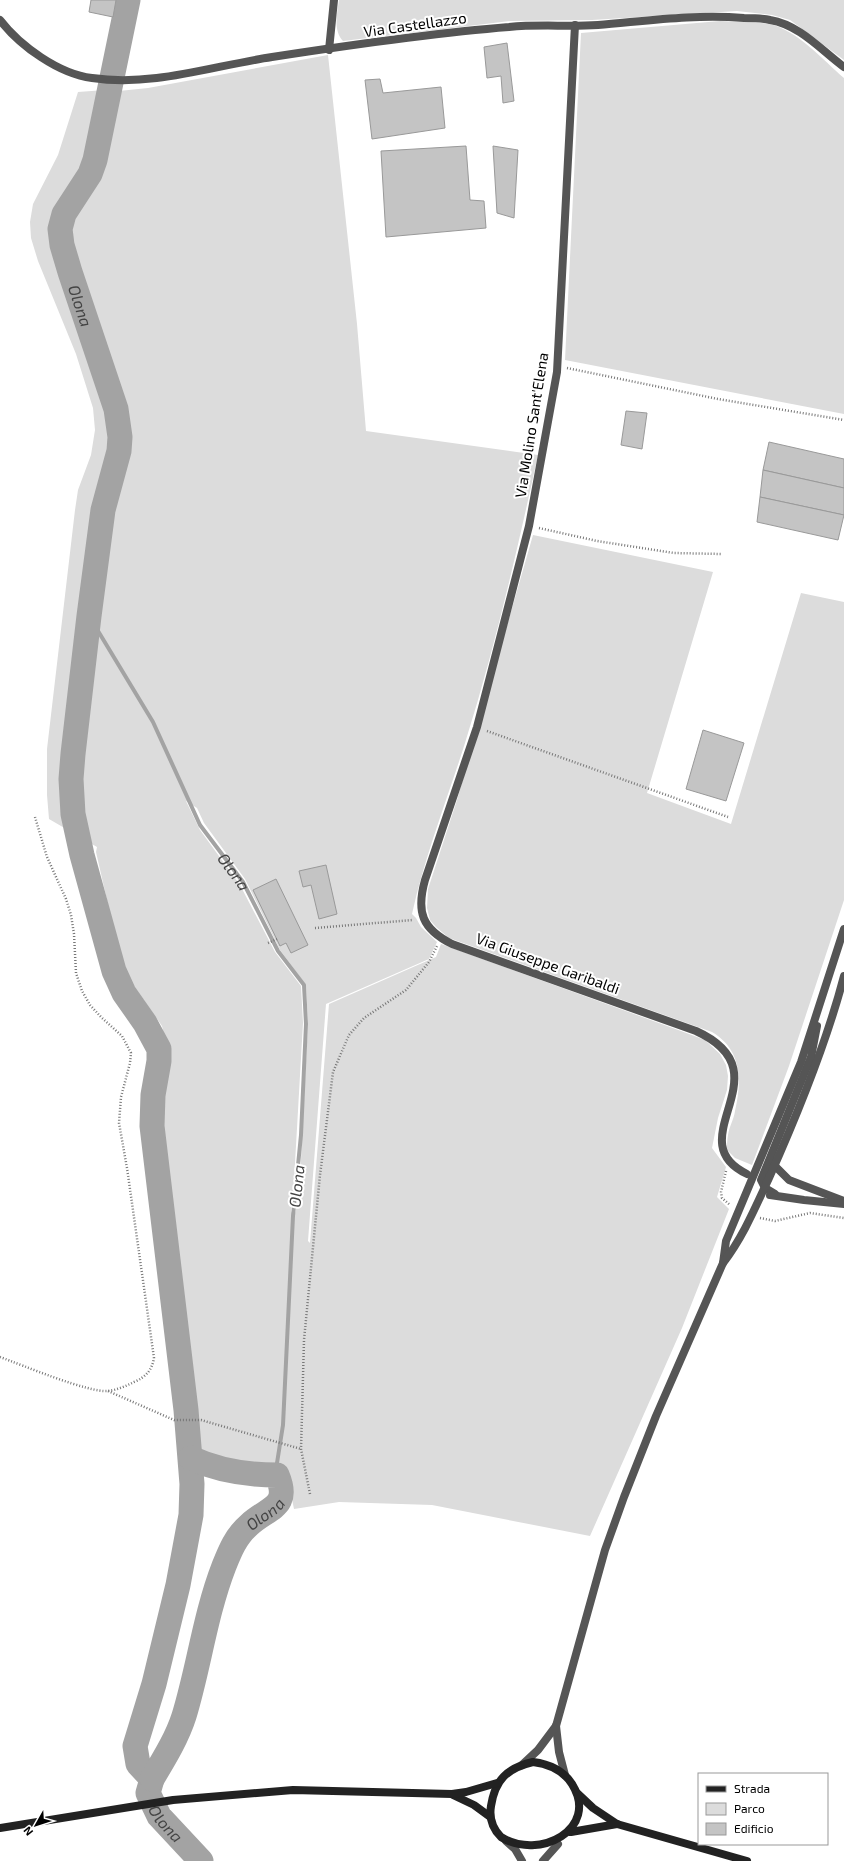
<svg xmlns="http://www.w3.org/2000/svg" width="844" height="1861" font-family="'Exo 2',sans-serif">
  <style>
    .green { fill: #dcdcdc; fill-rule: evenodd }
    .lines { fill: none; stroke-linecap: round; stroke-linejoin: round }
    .stream { stroke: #a3a3a3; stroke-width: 4 }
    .river { stroke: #a3a3a3; stroke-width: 25 }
    .building { fill: #c4c4c4; stroke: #999 }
    .path { stroke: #777; stroke-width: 2.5; stroke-dasharray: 1 2; stroke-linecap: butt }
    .service { stroke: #555; stroke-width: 8 }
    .minor { stroke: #555; stroke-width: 8 }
    .tertiary { stroke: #555; stroke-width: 8 }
    .secondary { stroke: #222; stroke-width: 8 }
    .labels { text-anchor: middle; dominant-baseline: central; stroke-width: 4; stroke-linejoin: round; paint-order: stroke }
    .street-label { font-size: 15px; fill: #000; stroke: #fff }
    .water-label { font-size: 16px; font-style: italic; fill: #444; stroke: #fff }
  </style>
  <rect width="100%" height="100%" fill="#fff"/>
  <!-- green -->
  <g class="green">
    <path d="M339 0H844V60L790 20 772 15 737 11 592 20 511 21 343 41C333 30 337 14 339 0Z"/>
    <path d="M720 21C736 22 753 21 769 24 796 29 824 61 844 78V414L565 360 581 33Z"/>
    <path d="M328 55 357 324 366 431 538 455C517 551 495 648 465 743 447 800 425 855 412 914L416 918 421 927 437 942 429 959 326 1004 308 1241 310 1243 329 1004 436 957 441 944 681 1031 705 1040 720 1054 726 1065 728 1076 727 1090 718 1118 712 1148 726 1167 717 1197 729 1209 682 1328 590 1536 432 1505 339 1502 294 1509 287 1475 271 1468 237 1467 195 1455 196 1405 179 1286 173 1209 163 1123 164 1093 170 1058 162 1026 123 970 96 852 97 847 49 819 47 795V749L75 510 78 490 91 455 95 430 93 408 76 354 38 261 31 238 30 222 33 204 58 155 78 92 105 90 89 159 85 169 58 211 52 227V240L70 295 111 407 114 430 113 449 97 504 95 534 102 553 110 510 127 454 128 436 125 406 94 320 73 251 69 232 70 222 106 163 119 91 148 88ZM186 801 197 808 204 823 245 879 280 950 306 985 308 1023 299 1198 294 1217 291 1211 293 1198 303 1023 301 986 275 952 240 885 200 830Z"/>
    <path d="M533 535 713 572 647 793 731 824 801 593 844 602V900L789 1066 752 1165 735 1158 727 1150C727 1145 727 1140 728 1135 729 1127 734 1119 735 1111 742 1080 742 1050 712 1032L449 938 436 927 430 920 427 908 428 889 457 800Z"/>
  </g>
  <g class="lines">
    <!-- stream -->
    <path class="stream" id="s1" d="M89 616 153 722 200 825 243 882 278 951 304 985 306 1024 301 1135 293 1216 283 1425 277 1463V1475"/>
    <!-- river -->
    <g class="river">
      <path id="s2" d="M128 0 95 160 90 174 64 214 60 229 62 245 70 272 116 409 120 437 119 451 103 510 89 616 73 754 71 779 73 814 82 855 114 971 124 993 145 1023 159 1049V1061L153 1095 152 1126 186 1410 192 1484 191 1515 178 1585 154 1684 135 1746 138 1764 152 1779 148 1793 159 1816 201 1861"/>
      <path id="s3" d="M152 1779C164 1759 177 1738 184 1716 199 1667 205 1615 224 1566 230 1551 236 1536 249 1525 268 1507 291 1508 277 1475 247 1475 219 1471 191 1458"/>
    </g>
  </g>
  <!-- building -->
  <g class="building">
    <polygon points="91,0 116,0 113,17 89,12"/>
    <polygon points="507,43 514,101 503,103 501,76 487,78 484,47"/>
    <polygon points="380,79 383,93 441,87 445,128 372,139 365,80"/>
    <polygon points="466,146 470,200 484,201 486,228 386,237 381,151"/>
    <polygon points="493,146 518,150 514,218 497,213"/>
    <polygon points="626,411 647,413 642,449 621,445"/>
    <polygon points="769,442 844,459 844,488 763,470"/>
    <polygon points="763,470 844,488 844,515 760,497"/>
    <polygon points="760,497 844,515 838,540 757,522"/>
    <polygon points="703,730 744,743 726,801 686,789"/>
    <polygon points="326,865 337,914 319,919 311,885 303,887 299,871"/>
    <polygon points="276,879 308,945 291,953 286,943 280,946 253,890"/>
  </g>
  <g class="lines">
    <!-- path -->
    <g class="path">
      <polyline points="567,368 718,399 844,420"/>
      <polyline points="539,528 597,541 674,553 721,554"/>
      <polyline points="487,731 728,817"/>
      <polyline points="315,928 413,920"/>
      <polyline points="268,943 277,939"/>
      <polyline points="726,1171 721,1192 722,1198 730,1205"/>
      <polyline points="760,1218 775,1221 810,1213 844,1218"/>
      <path d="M0 1357C22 1365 89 1393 108 1391 117 1390 126 1386 134 1382 146 1377 152 1370 154 1358L127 1168 119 1123 121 1097 130 1063 131 1053 122 1036 101 1017 90 1005 82 991 76 973 74 934 71 915 66 899 47 857 35 817"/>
      <polyline points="108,1391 174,1420 201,1420 301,1449"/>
      <polyline points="310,1494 301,1449 304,1340 320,1175 333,1072 349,1035 364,1018 406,990 429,962 437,946"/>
    </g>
    <!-- service -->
    <polyline class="service" points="329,50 334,0"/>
    <!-- minor -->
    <path class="minor" d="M575 25 557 372 529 526 477 727 425 880C416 912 422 929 452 944L696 1031C788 1073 676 1140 747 1174"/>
    <!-- tertiary -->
    <g class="tertiary">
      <path d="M0 20C20 46 59 74 92 78 153 87 212 66 272 57 350 45 431 33 509 27 539 24 568 27 598 25 647 21 694 14 744 18 752 18 762 18 770 20 800 25 821 50 844 67"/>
      <polyline points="775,1166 789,1180 844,1201"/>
      <polyline points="775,1194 765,1188 761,1180 811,1057 817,1026"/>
      <polyline points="770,1195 804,1200 844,1204"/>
      <polyline points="723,1263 726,1241 801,1062 844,929"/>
      <polyline points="556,1726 559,1752 565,1775"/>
      <path d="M522 1765 538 1750 556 1726 605 1550 624 1497 656 1416 723 1263C743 1237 755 1208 769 1178 798 1113 826 1045 844 976"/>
      <polyline points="506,1841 515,1849 522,1861"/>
      <polyline points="543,1861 558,1844"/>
    </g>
    <!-- secondary -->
    <g class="secondary">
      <path d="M533 1762C549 1764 563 1770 572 1784 600 1829 539 1861 501 1837 492 1828 489 1818 491 1806 495 1780 507 1768 533 1762Z"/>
      <polyline points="577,1793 593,1808 617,1824 747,1861"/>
      <polyline points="453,1795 474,1805 489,1816"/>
      <polyline points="0,1828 173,1800 293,1790 452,1794 466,1792 497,1783"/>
      <polyline points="571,1832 617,1824"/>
    </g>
  </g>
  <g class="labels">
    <!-- street labels -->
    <g class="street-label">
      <text transform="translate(415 24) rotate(-8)">Via Castellazzo</text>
      <text transform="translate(531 425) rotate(-81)">Via Molino Sant'Elena</text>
      <text transform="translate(548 963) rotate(20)">Via Giuseppe Garibaldi</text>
    </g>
    <!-- water labels -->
    <g class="water-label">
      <text stroke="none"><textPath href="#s2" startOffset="321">Olona</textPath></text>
      <text stroke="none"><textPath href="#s1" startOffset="295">Olona</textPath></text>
      <text transform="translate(296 1186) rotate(-84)">Olona</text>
      <text stroke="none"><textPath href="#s3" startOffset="294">Olona</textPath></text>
      <text stroke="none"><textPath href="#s2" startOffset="1888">Olona</textPath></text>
    </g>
  </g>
  <!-- legend -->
  <rect x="698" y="1773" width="130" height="72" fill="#ffffff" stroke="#999999"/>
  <rect x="706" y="1786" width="20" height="6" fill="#222222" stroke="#999999"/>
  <text x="734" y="1793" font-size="12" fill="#000000">Strada</text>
  <rect x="706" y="1803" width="20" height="12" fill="#dcdcdc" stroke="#999999"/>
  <text x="734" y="1813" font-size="12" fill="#000000">Parco</text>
  <rect x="706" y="1823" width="20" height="12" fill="#c4c4c4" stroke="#999999"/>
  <text x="734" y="1833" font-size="12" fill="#000000">Edificio</text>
  <!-- north arrow -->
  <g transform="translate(36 1825) rotate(231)" stroke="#ffffff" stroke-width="3" paint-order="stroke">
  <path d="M0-3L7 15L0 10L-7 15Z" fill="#000000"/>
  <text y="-6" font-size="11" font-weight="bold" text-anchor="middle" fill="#000000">N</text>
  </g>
</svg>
